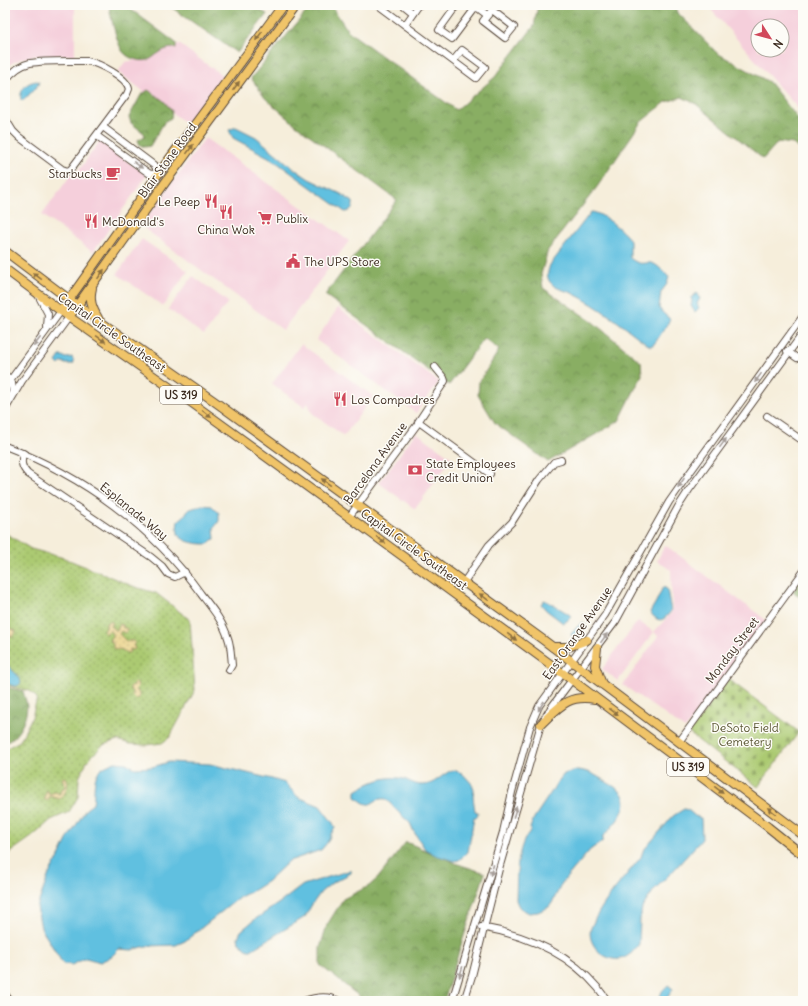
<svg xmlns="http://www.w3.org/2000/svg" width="808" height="1006" font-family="Delius,sans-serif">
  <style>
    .built { fill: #f5cfdb; fill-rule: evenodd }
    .grass { fill: url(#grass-dots); stroke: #747a48 }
    .forest { fill: url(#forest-crowns); stroke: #626c41 }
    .sand { fill: url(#sand-dots); stroke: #94825e }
    .cemetery { fill: url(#cemetery-stones); stroke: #747a48 }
    .water { fill: #61c0e0; stroke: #4e757f }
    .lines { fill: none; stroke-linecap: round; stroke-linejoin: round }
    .minor-casing { stroke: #57473a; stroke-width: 8 }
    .major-casing { stroke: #57473a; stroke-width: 10 }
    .minor { stroke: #fff; stroke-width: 6 }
    .major { stroke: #f0c469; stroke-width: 8 }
    .oneway { fill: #8c6f40 }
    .oneway2 { fill: #a79f9a }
    .labels { text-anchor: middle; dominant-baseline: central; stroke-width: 3; stroke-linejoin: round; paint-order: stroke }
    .shield { fill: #fdfcf7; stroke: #75695f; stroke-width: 1 }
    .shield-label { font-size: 11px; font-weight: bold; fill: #3b2a1e }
    .street-label { font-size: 12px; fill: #3b2a1e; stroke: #fdfcf7 }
    .poi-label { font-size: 12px; fill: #3b2a1e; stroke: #fdfcf7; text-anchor: start }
    .park-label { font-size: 12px; fill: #5d5a37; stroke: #fdfcf7 }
  </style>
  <defs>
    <pattern id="grass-dots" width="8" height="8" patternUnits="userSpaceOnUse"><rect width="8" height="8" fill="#acca72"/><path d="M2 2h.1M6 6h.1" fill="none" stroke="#8da45d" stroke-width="1.8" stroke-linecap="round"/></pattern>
    <pattern id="forest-crowns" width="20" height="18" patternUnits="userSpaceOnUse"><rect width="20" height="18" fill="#89ae64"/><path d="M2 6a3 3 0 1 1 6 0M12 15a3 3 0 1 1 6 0" fill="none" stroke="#718e52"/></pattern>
    <pattern id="sand-dots" width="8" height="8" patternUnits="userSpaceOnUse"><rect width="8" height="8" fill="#eeda9e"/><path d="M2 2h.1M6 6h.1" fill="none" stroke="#cdbb88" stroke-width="1.8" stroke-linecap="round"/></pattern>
    <pattern id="cemetery-stones" width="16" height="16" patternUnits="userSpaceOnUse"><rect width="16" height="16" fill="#acca72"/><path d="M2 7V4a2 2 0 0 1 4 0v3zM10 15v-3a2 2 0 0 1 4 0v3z" fill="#8da45d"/></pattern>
  </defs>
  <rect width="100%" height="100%" fill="#fdfcf7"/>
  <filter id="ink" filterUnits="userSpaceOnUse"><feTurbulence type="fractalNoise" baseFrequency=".025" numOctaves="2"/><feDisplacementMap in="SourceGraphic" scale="8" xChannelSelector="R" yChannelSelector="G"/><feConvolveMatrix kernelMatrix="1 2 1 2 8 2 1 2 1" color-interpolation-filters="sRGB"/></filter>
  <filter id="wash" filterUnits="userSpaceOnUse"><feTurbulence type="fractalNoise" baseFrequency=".012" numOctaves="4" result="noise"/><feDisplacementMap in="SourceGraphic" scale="16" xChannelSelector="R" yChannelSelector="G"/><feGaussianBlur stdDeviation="0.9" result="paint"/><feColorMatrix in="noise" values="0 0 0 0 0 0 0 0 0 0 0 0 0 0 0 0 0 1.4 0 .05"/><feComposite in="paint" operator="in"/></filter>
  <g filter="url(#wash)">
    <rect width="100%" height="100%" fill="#f6eedb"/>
    <!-- built -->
    <g class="built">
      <polygon points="5,5 75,5 75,55 33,56 21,59 12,63 5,70"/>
      <path d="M707 5H803V114L786 95ZM758 26H782V50H758Z"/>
      <polygon points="179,44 223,76 187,124 118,72 125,62 152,57 162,49"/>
      <polygon points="205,138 349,241 283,330 145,229 144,226 143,222"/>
      <polygon points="99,142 102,143 147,175 93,252 42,215 70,176 77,173"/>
      <polygon points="142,239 188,271 163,306 117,274"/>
      <polygon points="193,276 228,302 204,335 168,309"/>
      <polygon points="338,308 439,382 416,413 316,340"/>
      <polygon points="301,344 373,396 344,436 312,413 308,403 304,407 272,384"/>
      <polygon points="416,432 452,458 415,509 379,483"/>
      <polygon points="665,545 766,620 685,729 623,685 658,636 654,632 618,681 602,669 638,621 654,632 672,612 671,570 657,561"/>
    </g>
    <!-- grass -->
    <polygon class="grass" points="5,533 31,549 64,558 135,587 156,593 190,620 195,690 170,737 162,743 146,745 130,744 117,740 103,745 87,761 79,778 78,797 69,812 51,820 33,836 5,856 5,749 20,741 32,717 37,698 30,691 5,685"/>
    <!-- forest -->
    <g class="forest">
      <path d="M109 5H125L176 43V48C170 48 164 49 159 53 155 55 152 59 148 60 140 62 129 59 123 52 117 44 110 15 109 5Z"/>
      <polygon points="168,5 249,5 267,14 237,53"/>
      <polygon points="312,5 331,5 348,31 456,110 495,77 534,26 538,5 680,5 676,11 717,53 769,82 803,125 803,152 793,144 778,142 763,159 696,104 682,97 666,102 641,122 597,187 548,250 541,274 543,288 594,323 641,362 642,375 619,421 548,462 495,423 478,395 479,382 499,350 484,338 449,385 325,295 397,200 296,125 265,98 251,78"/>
      <polygon points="148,90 164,101 172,111 171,118 165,121 150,146 145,147 140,145 138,140 145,136 144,133 131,123 129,117 141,95"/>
      <polygon points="803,578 803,600 793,591"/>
      <path d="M5 687 23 691C24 696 27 702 27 707 26 722 18 736 5 744Z"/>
      <polygon points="406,842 458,864 485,873 460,948 444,1001 365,1001 320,965 320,948 327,925 343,899 369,886 378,878"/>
    </g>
    <!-- sand -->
    <g class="sand">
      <polygon points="5,618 8,619 8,626 10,629 15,630 16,632 13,636 10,636 5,629"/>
      <polygon points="111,621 113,624 110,625 110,626 115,630 117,630 120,624 123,625 123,628 126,628 128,630 125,633 121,631 119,634 126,641 134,641 135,643 133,645 135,648 134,650 130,649 130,652 128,653 120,649 117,650 113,648 113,644 109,640 113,636 112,633 109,631 105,634 104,631 106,628 106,623"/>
      <polygon points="134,682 137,683 138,687 136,689 139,694 139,698 135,699 132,696 132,692 130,689 130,687 134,686"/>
      <path d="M66 777C70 785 66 794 59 799L50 796 48 800H45L44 797 47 791H48L49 794 56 792 60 794 61 789 64 788 65 785 62 778Z"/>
    </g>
    <!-- cemetery -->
    <polygon class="cemetery" points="728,679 799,732 758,787 689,733"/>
    <!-- water -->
    <g class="water">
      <path d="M37 81 39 82 38 85 24 100H21C19 89 27 82 37 81Z"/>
      <path d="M236 127 256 137 293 168 309 179 341 194 353 202C354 207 350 212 345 212L272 159 233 138 229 130Z"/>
      <path d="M591 212C602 212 623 231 630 240V258C642 268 645 260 654 264 659 266 664 273 669 277L667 284 661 292 659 308 664 314 669 318 670 320 655 343 651 346 647 344C623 326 600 307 572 293 565 290 555 289 550 282 546 277 548 271 550 265Z"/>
      <polygon points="697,293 699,294 698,296 700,298 697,304 699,308 695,312 691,306 692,301 691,298"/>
      <polygon points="60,356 63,356 66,358 72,357 74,362 73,364 65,364 64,362 62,362 59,365 56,362"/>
      <path d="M202 505 212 506 219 513V521L214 528 215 539 212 540 208 544C198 544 183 543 178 534V532L177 528 178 521 184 516 188 510Z"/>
      <path d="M663 587 667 589 671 611C663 622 658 623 650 612L656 602Z"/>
      <path d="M544 600C548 601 569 614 571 616L567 621 563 623 546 610 541 604Z"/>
      <path d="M582 622 584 623 586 625C583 631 579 636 572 637L571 634Z"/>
      <path d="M5 661C8 670 20 673 21 683 16 689 10 685 5 681Z"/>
      <path d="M115 762 126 763 135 768 152 767 169 762 210 764 272 779 285 783 298 797 320 806 333 823 335 828 331 834 327 843 321 850 289 861 268 881 254 890 240 897 185 941 176 945 146 946 132 950 119 949 111 957 100 962 86 958 72 965 63 964 41 928 37 907 49 874 58 859 67 840 86 809 93 804C95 793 92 778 100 770 104 766 111 764 115 762Z"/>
      <path d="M453 770 462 773 472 784 474 789 473 797 475 811 478 812 477 817H474L468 852 459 860 454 861 435 855 425 849 414 832 410 823 401 815 386 799C370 797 374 813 356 797V791C368 783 384 776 398 778 406 778 413 785 422 785 436 785 441 774 453 770Z"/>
      <path d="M576 770C587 770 597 776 605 781 611 785 620 789 623 795 631 810 611 827 602 838L604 840 590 850 562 883 552 903 549 907 538 912 529 913 520 908 518 905 516 900C517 878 515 848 531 830L530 828 534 818 560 779 564 774Z"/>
      <path d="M684 809 688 810 695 816 701 818 702 839 674 870 654 890 642 908 640 919 639 944C634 951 629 957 620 959 604 962 586 943 591 928 600 904 625 877 641 857L643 851 673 816Z"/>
      <polygon points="351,870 351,873 332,883 321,892 311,906 305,917 251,950 248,950 239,943 238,937 241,931 254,920 282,901 303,885"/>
      <path d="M668 985 673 989 667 998 663 1001 660 998C661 991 663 990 668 985Z"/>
    </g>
  </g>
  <g filter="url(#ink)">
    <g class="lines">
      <defs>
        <g id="minor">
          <polyline points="378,5 476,78 485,67 462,50 453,61"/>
          <polyline points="403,5 413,13"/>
          <polyline points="457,5 439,30 452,39 476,7"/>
          <polyline points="474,5 487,15"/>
          <polygon points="492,10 514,27 505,38 483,21"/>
          <polyline points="405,25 419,5"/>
          <path d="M5 81C11 73 20 65 30 63 46 60 69 61 87 61 98 63 127 77 129 89L127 94 71 169 68 171 62 169 19 137 13 131 5 118"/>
          <polyline points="97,136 150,174 159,173 155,166 103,127"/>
          <polyline points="38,295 48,314 47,327"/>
          <polyline points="787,351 797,358"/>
          <path d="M5 375C15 382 12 385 12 396"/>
          <polyline points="5,390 11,379 61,311"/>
          <polyline points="5,410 22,381 69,317"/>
          <polyline points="767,416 803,441"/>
          <polyline points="418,422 445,381 444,378 435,367"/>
          <path d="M5 446C83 476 152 526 201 594 211 607 223 621 228 638 231 646 231 656 232 665L229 670"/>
          <path d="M23 453C21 462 21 467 28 474L151 557 162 566 168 574 175 577 185 572"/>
          <polyline points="349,517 419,422 490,474"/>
          <polyline points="464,582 489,545 512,522 539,480 554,462 561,460"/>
          <polyline points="679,742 803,572"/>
          <path d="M481 927C531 936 578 957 607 1000"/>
          <polyline points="5,994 10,1001"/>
          <path d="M304 1001C315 997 328 995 339 1001"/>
          <polyline points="452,1001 503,832 512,792 530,727 539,706 605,615 669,502 683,482 803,316"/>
          <polyline points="464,1001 472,976 499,869 541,724 550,709 616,621 678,507 689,490 803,333"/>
        </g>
        <g id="major">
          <polyline points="5,251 78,306 214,401 542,639 803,835"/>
          <polyline points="5,269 61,311 192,403 349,517 572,680 768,827 803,855"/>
          <path d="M92 288C89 300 92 308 98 318"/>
          <polyline points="61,311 159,173 283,5"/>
          <polyline points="69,317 167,180 296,5"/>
          <polyline points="553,647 568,647 587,640"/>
          <polyline points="597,648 595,666 602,684"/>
          <path d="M541 724C559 707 568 694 595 699"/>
        </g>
      </defs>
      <!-- minor casing -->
      <use href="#minor" class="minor-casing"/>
      <!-- major casing -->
      <use href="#major" class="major-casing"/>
      <!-- minor -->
      <use href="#minor" class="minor"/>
      <!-- major -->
      <use href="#major" class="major"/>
    </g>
    <!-- one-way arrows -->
    <defs><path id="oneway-solid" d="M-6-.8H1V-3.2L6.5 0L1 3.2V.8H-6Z"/></defs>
    <g class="oneway">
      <use href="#oneway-solid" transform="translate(259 36) rotate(126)"/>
      <use href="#oneway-solid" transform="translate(236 86) rotate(-54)"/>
      <use href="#oneway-solid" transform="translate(190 149) rotate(-54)"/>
      <use href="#oneway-solid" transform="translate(101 274) rotate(-55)"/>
      <use href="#oneway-solid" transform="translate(37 276) rotate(-144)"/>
      <use href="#oneway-solid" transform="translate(101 339) rotate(35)"/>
      <use href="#oneway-solid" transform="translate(207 414) rotate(37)"/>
      <use href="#oneway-solid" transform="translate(326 482) rotate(-144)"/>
      <use href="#oneway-solid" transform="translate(381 540) rotate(36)"/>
      <use href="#oneway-solid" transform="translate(484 597) rotate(-144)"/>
      <use href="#oneway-solid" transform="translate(512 637) rotate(36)"/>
      <use href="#oneway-solid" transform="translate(614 712) rotate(37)"/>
      <use href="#oneway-solid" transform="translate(719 790) rotate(37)"/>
      <use href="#oneway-solid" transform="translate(772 811) rotate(-143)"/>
    </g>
    <g class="oneway2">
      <use href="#oneway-solid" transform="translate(138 165) rotate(36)"/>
      <use href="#oneway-solid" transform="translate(37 342) rotate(127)"/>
      <use href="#oneway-solid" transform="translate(758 378) rotate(126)"/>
      <use href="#oneway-solid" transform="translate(723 443) rotate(-54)"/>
      <use href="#oneway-solid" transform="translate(681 483) rotate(124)"/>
      <use href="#oneway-solid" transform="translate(604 638) rotate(-54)"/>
      <use href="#oneway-solid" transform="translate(541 706) rotate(120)"/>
      <use href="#oneway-solid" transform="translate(515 812) rotate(-73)"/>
      <use href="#oneway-solid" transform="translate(492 870) rotate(107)"/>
      <use href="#oneway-solid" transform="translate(461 972) rotate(107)"/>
    </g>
  </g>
  <!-- icons -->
  <defs>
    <symbol id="cafe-bare" viewBox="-9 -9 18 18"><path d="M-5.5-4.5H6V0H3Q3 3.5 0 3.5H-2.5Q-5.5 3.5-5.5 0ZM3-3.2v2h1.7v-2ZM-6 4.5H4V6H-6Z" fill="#d1495b" stroke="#fdfcf7" stroke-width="2.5" paint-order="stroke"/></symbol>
    <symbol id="restaurant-bare" viewBox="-9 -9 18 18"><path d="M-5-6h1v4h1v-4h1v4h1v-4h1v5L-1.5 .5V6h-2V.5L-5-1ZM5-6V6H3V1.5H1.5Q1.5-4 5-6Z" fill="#d1495b" stroke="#fdfcf7" stroke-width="2.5" paint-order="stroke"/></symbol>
    <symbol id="supermarket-bare" viewBox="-9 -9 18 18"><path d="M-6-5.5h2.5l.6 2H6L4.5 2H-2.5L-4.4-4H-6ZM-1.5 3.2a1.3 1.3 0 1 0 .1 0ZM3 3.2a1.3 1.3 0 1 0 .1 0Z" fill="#d1495b" stroke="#fdfcf7" stroke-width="2.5" paint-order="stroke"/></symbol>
    <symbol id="civic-bare" viewBox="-9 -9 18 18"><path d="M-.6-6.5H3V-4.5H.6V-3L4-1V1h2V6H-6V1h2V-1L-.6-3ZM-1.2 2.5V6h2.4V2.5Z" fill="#d1495b" stroke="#fdfcf7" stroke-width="2.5" paint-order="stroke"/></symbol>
    <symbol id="bank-bare" viewBox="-9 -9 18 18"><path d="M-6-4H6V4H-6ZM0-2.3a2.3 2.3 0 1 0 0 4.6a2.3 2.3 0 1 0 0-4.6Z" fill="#d1495b" stroke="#fdfcf7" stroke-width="2.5" paint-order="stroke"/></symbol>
  </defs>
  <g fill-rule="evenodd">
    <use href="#cafe-bare" x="103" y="163" width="20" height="20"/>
    <use href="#restaurant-bare" x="201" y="191" width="20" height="20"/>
    <use href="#restaurant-bare" x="216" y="202" width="20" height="20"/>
    <use href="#supermarket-bare" x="255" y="208" width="20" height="20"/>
    <use href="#restaurant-bare" x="81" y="211" width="20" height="20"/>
    <use href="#civic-bare" x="283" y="251" width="20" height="20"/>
    <use href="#restaurant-bare" x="330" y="389" width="20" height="20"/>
    <use href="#bank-bare" x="405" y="460" width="20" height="20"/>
  </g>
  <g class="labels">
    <!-- shield labels -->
    <g class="shield">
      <rect x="160" y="386" width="42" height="18" rx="3"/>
      <rect x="667" y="758" width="42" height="18" rx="3"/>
    </g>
    <g class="shield-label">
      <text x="181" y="395">US 319</text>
      <text x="688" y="767">US 319</text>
    </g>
    <!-- street labels -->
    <g class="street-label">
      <text transform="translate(167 160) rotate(-54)">Blair Stone Road</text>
      <text transform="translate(112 332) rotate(35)">Capital Circle Southeast</text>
      <text transform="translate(375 463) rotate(-54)">Barcelona Avenue</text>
      <text transform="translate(134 511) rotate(39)">Esplanade Way</text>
      <text transform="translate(414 549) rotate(36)">Capital Circle Southeast</text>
      <text transform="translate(577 633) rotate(-55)">East Orange Avenue</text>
      <text transform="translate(732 650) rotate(-53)">Monday Street</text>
    </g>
    <!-- poi labels -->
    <g class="poi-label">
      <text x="102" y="173" text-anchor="end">Starbucks</text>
      <text x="200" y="201" text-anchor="end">Le Peep</text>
      <text x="276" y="218">Publix</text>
      <text x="102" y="221">McDonald's</text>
      <text x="226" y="229" text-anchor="middle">China Wok</text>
      <text x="304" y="261">The UPS Store</text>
      <text x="351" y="399">Los Compadres</text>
      <text x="426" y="463">State Employees<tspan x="426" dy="14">Credit Union</tspan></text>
    </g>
    <!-- park labels -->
    <g class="park-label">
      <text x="745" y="727">DeSoto Field<tspan x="745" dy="14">Cemetery</tspan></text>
    </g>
  </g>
  <!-- margin -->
  <rect width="808" height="1006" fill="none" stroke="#fdfcf7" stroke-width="20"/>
  <!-- north arrow -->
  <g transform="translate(770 38) rotate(126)"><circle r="19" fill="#fdfcf7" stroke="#afa8a0"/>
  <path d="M0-3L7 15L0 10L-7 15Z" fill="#d1495b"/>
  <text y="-6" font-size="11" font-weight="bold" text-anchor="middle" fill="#3b2a1e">N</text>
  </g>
</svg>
